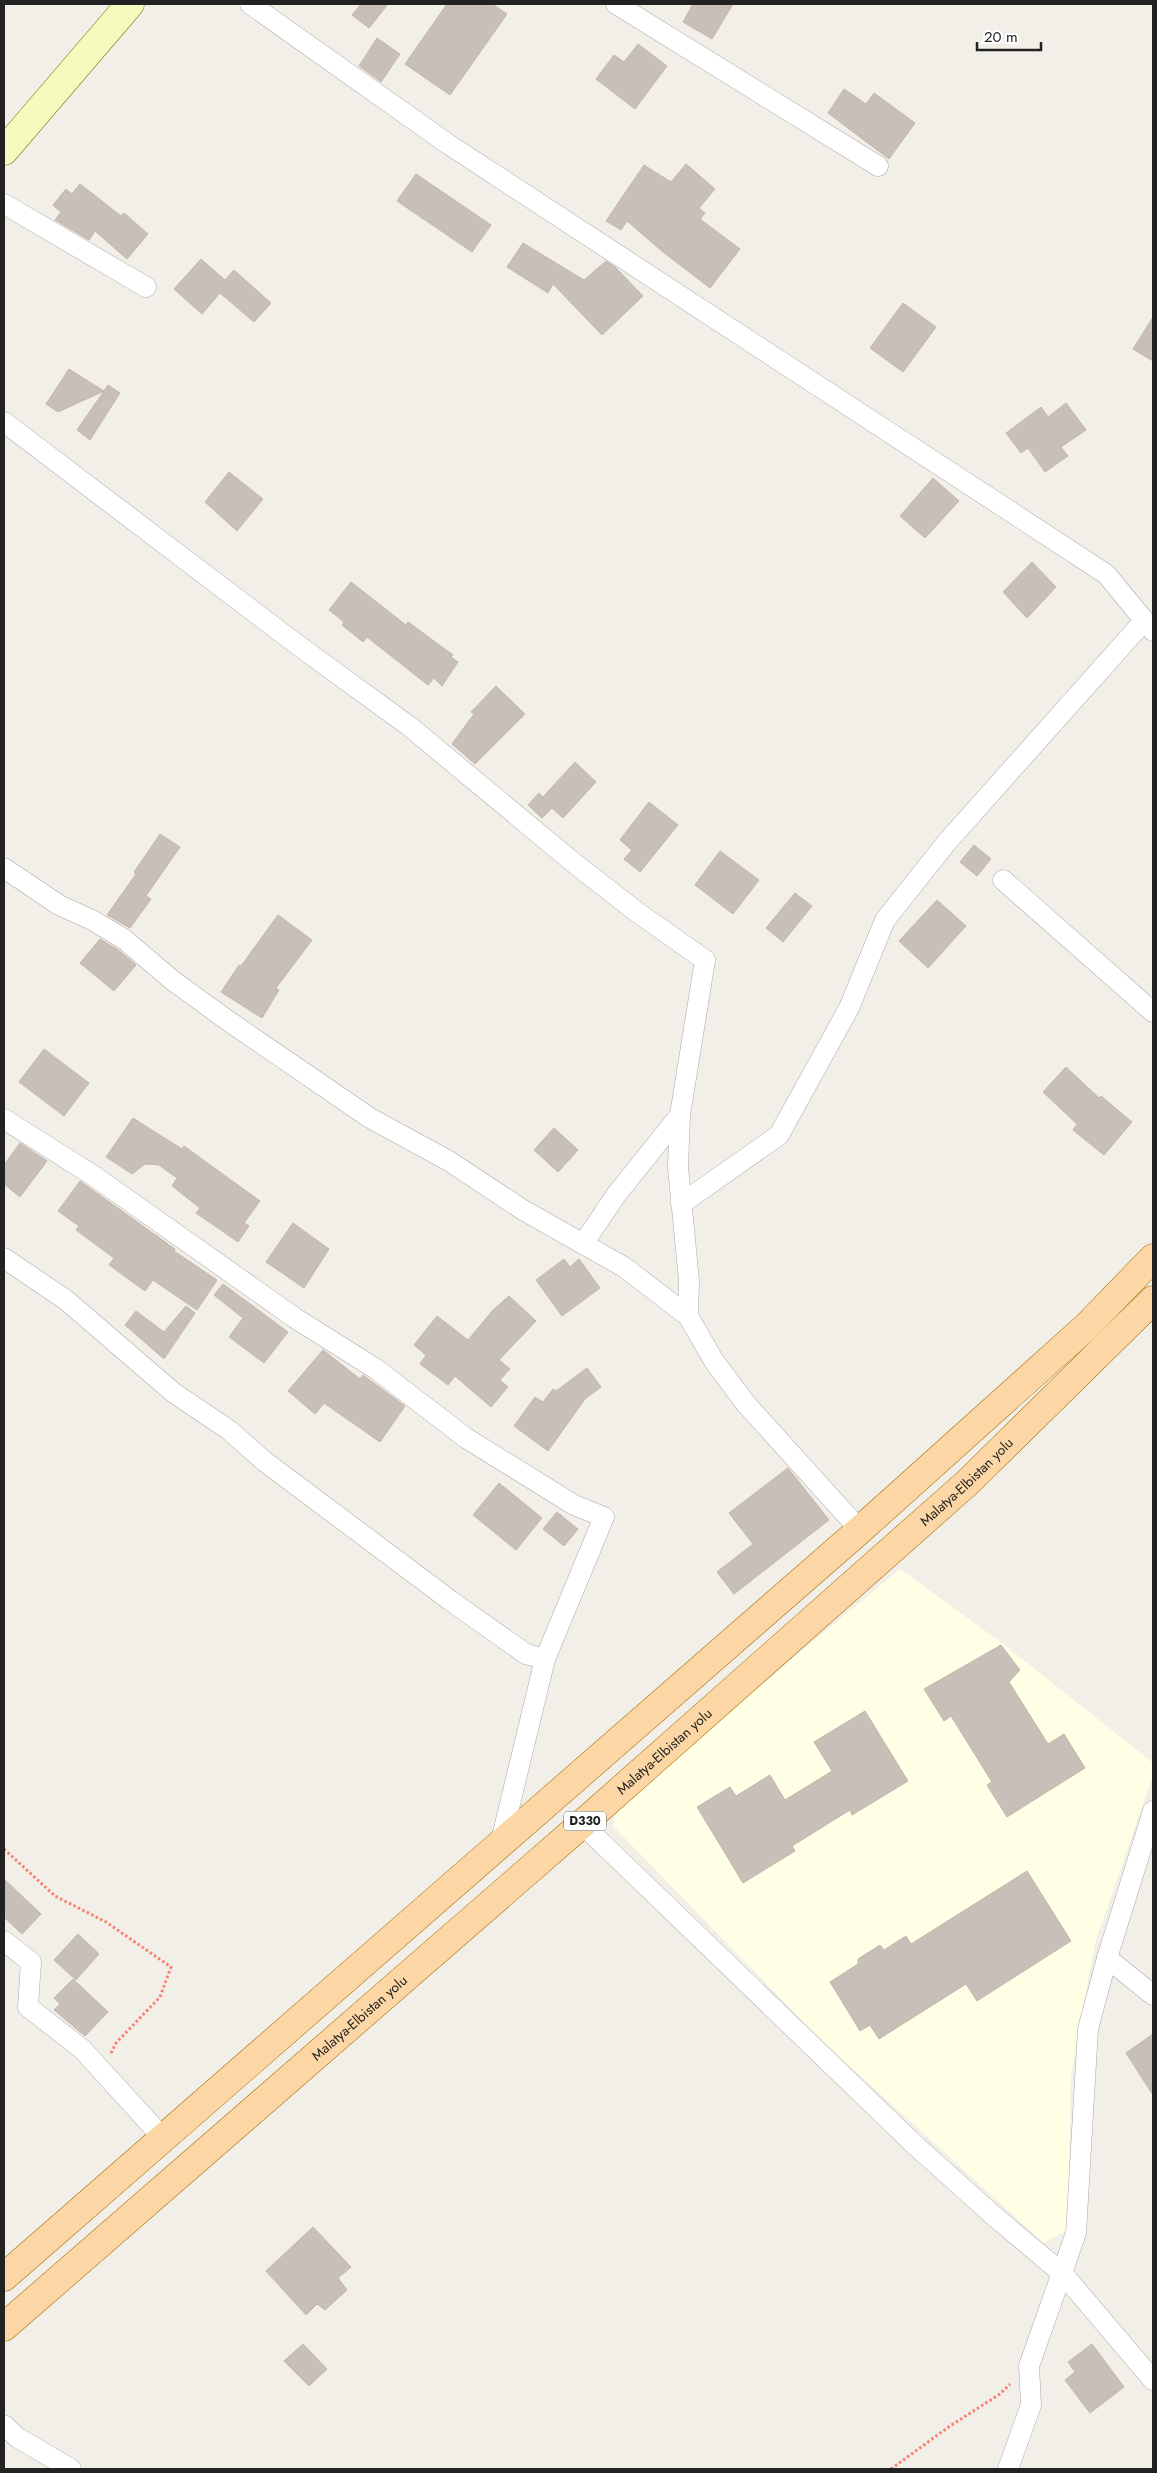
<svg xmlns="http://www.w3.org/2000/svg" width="1157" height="2473" font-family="Jost,sans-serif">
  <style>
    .education { fill: #ffffe5 }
    .building { fill: #c7bfb8; stroke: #c4b6ab }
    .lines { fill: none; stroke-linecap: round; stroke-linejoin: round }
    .street-casing { stroke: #a9a9a9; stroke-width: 21 }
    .secondary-casing { stroke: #707d05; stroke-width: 29 }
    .primary-casing { stroke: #a06b00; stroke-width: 29 }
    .path { stroke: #fa8072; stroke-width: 3; stroke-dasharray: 2.5 2.5; stroke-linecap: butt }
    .street { stroke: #fff; stroke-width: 20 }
    .secondary { stroke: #f7fabf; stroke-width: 28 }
    .primary { stroke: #fcd6a4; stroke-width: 28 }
    .labels { text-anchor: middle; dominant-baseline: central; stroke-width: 5; stroke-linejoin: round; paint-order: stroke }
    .shield { fill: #fff; stroke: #646464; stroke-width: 1 }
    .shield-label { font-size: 12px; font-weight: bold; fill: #222 }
    .street-label { font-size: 14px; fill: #222; stroke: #fff }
  </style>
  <rect width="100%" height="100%" fill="#f2efe9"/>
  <!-- education -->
  <polygon class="education" points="900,1569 1006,1646 1153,1763 1153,1775 1095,1943 1071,2075 1068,2230 1044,2243 822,2041 613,1826 616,1806"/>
  <!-- building -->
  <g class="building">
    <polygon points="361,4 388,4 369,28 352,15"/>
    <polygon points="447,4 492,4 507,14 450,95 405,64"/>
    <polygon points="693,4 733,4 712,39 683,22"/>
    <polygon points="377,38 400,54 381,82 359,66"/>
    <polygon points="638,44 667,66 635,109 596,79 614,55 624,62"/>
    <polygon points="844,89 866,104 874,93 915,123 889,159 828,113"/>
    <polygon points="686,164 715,189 699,208 705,213 700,219 740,249 710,288 663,252 627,221 621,230 606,221 644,165 671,182"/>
    <polygon points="416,174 491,225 472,252 397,201"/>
    <polygon points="80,184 121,216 124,213 148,234 127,259 95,231 89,240 55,220 61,212 53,205 66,189 72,194"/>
    <polygon points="523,243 584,280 606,261 615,267 643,296 602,335 553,284 548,293 507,267"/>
    <polygon points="201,259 225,280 234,270 271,303 254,322 220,293 202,314 174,289"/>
    <polygon points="903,303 936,327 903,372 870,348"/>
    <polygon points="1153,317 1153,361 1133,349"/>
    <polygon points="69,369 104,391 108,385 120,393 90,440 77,430 104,391 58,412 46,404"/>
    <polygon points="1066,403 1086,430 1061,447 1068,456 1045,472 1028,448 1021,453 1006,433 1041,407 1048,417"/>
    <polygon points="229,472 263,499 237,531 205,502"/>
    <polygon points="933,478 959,501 925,538 900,516"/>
    <polygon points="1032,562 1056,587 1027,618 1003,592"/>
    <polygon points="351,582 406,625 408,622 453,655 451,657 458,662 442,686 434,678 428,685 367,637 363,642 342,625 344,622 329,610"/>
    <polygon points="496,686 525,714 475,764 452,744 474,714 471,712"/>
    <polygon points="575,762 596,782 563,818 552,808 542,818 528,805 539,793 543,797"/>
    <polygon points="649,802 678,825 640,872 624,859 632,850 620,840"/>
    <polygon points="160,834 180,847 146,896 151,899 130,928 107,915 136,874 134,872"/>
    <polygon points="974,845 991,859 977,876 960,862"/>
    <polygon points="720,851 759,880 733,914 695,885"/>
    <polygon points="795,893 812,906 783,942 766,928"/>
    <polygon points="937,900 966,926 928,968 899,941"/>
    <polygon points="278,915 312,940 276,988 279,990 262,1018 221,992 239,965 241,966"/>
    <polygon points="100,939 117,949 136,965 114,991 80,963"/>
    <polygon points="44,1049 89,1083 64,1116 19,1082"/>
    <polygon points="1066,1067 1099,1098 1101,1096 1132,1122 1104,1155 1073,1130 1077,1124 1043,1092"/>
    <polygon points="133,1118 182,1149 184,1146 260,1201 244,1223 249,1226 238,1242 196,1213 200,1208 172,1186 177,1178 159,1165 145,1164 132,1174 106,1157"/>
    <polygon points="554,1128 578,1150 558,1172 534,1150"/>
    <polygon points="20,1143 47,1161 20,1197 4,1184 4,1165"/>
    <polygon points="80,1181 175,1249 174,1251 217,1280 197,1310 153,1280 145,1291 109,1265 114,1258 76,1230 79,1226 58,1211"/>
    <polygon points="293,1223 329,1249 304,1288 266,1262"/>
    <polygon points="564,1259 570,1267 579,1259 600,1288 562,1316 536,1280"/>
    <polygon points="223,1284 288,1332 264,1363 229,1337 243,1318 214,1295"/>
    <polygon points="509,1296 536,1321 499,1360 510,1369 500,1380 508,1387 491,1407 455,1376 448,1385 420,1364 426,1355 414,1345 437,1316 468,1340 493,1310"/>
    <polygon points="186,1306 195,1313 164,1359 125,1325 136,1311 164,1332"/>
    <polygon points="323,1350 360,1379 363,1375 405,1406 380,1442 324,1403 315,1414 288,1391"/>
    <polygon points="587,1368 601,1387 585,1399 548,1451 514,1426 535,1397 543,1402 553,1389 556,1391"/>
    <polygon points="788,1468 829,1520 734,1594 717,1572 753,1544 729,1513"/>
    <polygon points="499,1483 542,1518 516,1550 473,1515"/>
    <polygon points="557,1512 578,1529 564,1546 543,1529"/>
    <polygon points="1001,1645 1020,1670 1009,1682 1048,1744 1064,1734 1085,1768 1007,1817 987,1785 992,1782 951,1716 944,1721 924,1689"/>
    <polygon points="865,1711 908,1781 852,1815 850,1810 792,1846 795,1851 743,1883 697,1807 730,1787 736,1796 770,1775 785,1800 832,1771 814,1742"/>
    <polygon points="1027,1871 1071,1941 977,2001 966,1984 879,2039 870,2025 860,2031 830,1982 858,1964 858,1959 880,1945 884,1950 906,1936 911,1944"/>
    <polygon points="4,1879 41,1914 22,1934 4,1917"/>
    <polygon points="78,1934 99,1954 76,1980 54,1960"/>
    <polygon points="73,1979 108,2012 85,2036 54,2010 60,2004 54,1998"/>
    <polygon points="1153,2034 1153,2095 1126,2053"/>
    <polygon points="313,2227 351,2267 338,2278 347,2290 325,2310 317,2304 306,2315 266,2271"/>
    <polygon points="303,2344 327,2369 309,2386 284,2361"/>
    <polygon points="1092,2344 1124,2387 1090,2413 1065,2380 1075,2372 1068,2362"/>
  </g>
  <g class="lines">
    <defs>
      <g id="street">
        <polyline points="250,4 448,144 1106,574 1153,631"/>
        <polyline points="616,4 878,166"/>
        <polyline points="4,204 146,287"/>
        <polyline points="4,422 299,646 409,726 574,863 637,912 705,960 680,1115 678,1167 689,1281 688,1316 714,1361 746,1404 860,1530"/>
        <polyline points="4,868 59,905 92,920 124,939 172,980 227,1020 370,1118 449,1161 523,1210 624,1267 688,1316"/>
        <polyline points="1003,880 1153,1012"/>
        <polyline points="4,1119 94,1176 295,1318 376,1369 466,1438 574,1505 604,1517 545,1659 500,1845"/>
        <polyline points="681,1204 779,1135 849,1008 885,920 947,842 1144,621"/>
        <polyline points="583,1244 616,1195 680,1115"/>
        <polyline points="4,1258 66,1300 174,1393 229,1430 264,1461 451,1601 526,1654 545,1659"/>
        <polyline points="582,1824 916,2146 994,2216 1063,2274 1153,2380"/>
        <polyline points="4,1941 31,1962 28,2007 82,2049 163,2138"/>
        <polyline points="1107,1958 1153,1995"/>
        <polyline points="4,2425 18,2438 71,2469"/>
        <polyline points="1008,2469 1031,2405 1029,2366 1076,2233 1088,2029 1107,1958 1153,1811"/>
      </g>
      <polyline id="secondary" points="4,151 130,4"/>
      <g id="primary">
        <polyline points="4,2277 860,1530 1087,1326 1153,1258"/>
        <path id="s1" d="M4 2327 582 1824 967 1483 1153 1300"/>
      </g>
    </defs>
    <!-- street casing -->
    <use href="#street" class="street-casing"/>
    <!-- secondary casing -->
    <use href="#secondary" class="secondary-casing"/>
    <!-- primary casing -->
    <use href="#primary" class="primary-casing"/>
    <!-- path -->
    <g class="path">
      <polyline points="4,1849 55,1896 106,1922 171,1967 160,1997 116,2043 111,2053"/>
      <polyline points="891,2469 950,2426 1000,2394 1010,2384"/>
    </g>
    <!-- street -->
    <use href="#street" class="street"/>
    <!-- secondary -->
    <use href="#secondary" class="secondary"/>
    <!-- primary -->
    <use href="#primary" class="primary"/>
  </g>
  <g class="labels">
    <!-- shield labels -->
    <rect class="shield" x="564" y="1811.5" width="42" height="19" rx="4"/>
    <g class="shield-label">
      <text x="585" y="1821">D330</text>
    </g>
    <!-- street labels -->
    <g class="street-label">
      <text stroke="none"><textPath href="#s1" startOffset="1281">Malatya-Elbistan yolu</textPath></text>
      <text stroke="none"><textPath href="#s1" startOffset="876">Malatya-Elbistan yolu</textPath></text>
      <text stroke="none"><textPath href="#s1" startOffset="471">Malatya-Elbistan yolu</textPath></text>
    </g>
  </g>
  <!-- border -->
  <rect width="1157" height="2473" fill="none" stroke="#222222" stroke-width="10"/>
  <!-- scale -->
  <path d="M977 42v8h64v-8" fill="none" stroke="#222222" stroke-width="2.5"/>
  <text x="984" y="42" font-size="15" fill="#222222" stroke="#ffffff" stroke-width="4" paint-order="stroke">20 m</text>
</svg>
